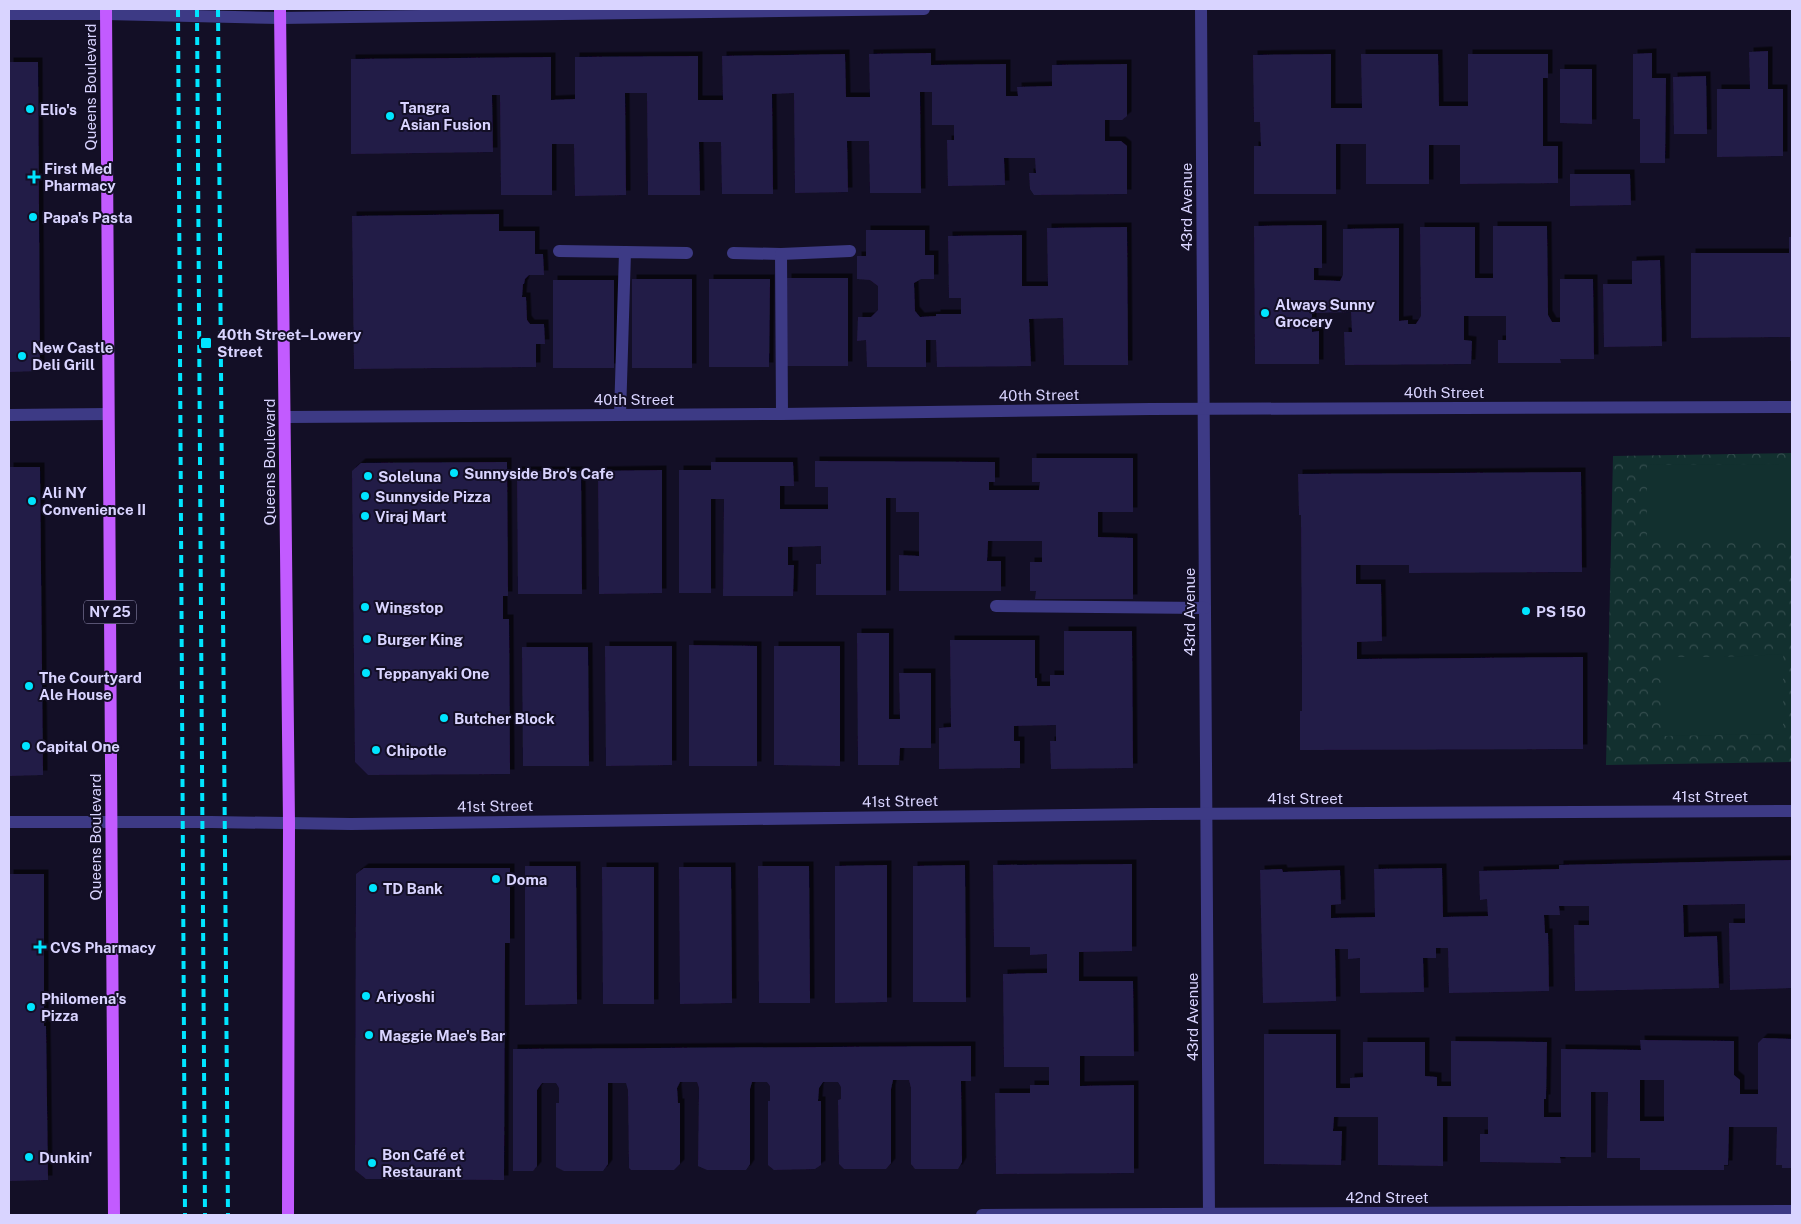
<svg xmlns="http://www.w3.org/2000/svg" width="1801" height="1224" font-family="'Public Sans',sans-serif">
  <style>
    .forest { fill: url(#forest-crowns) }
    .garden { fill: #12302f }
    .building { fill: #241b47; fill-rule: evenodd; filter: url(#shadow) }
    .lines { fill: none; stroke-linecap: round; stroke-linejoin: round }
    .minor { stroke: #3d3a85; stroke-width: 12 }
    .major { stroke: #c25bff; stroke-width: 12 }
    .rail { stroke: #00e5ff; stroke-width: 4; stroke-dasharray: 8 6; stroke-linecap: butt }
    .poi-dot { fill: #00e5ff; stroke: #130f26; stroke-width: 2 }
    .labels { text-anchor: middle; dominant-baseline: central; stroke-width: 4; stroke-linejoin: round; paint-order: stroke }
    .shield { fill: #130f26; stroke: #9e99be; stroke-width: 1 }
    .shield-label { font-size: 14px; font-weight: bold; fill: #d9d4ff }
    .street-label { font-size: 15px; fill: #d9d4ff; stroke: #130f26 }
    .poi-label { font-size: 15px; font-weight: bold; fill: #d9d4ff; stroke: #130f26; text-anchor: start }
  </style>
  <defs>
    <pattern id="forest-crowns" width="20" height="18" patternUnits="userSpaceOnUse" patternTransform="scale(1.25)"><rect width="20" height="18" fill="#12302f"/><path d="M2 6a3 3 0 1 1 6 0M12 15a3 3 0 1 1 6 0" fill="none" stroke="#344d4e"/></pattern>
    <filter id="shadow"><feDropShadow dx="4.5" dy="-4.5" stdDeviation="0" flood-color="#0009"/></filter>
  </defs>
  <rect width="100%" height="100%" fill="#130f26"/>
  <!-- forest -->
  <polygon class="forest" points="1792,453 1792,762 1606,765 1613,456"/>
  <!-- garden -->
  <g class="garden">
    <polygon points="1792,464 1792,541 1647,541 1647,465"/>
    <polygon points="1783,654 1783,734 1662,736 1662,657 1724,657"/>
  </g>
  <!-- building -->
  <g class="building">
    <polygon points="1768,51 1768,89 1783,89 1783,156 1717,157 1717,89 1750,89 1749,52"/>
    <polygon points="931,53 931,65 1006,64 1006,96 1018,96 1017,87 1052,86 1052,65 1127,64 1127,116 1122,120 1105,120 1105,141 1121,141 1127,146 1127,194 1034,195 1030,189 1029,173 1036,173 1035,158 1004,158 1005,185 948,186 947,140 954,140 954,125 932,125 932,92 920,92 921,193 870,193 869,141 847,141 848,192 795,193 794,93 772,94 773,194 722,194 721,142 699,142 700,195 648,195 647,93 625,93 626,195 575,196 574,144 552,144 552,195 501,195 500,95 492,95 493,152 351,154 351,59 551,57 551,100 575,99 575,57 698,56 698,100 723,100 722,56 845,54 846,97 870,97 869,54"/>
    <polygon points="1652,53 1652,78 1666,78 1665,163 1640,163 1640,119 1633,119 1633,54"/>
    <polygon points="1331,54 1331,108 1362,108 1361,54 1438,54 1439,106 1468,106 1468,54 1548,54 1548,78 1543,78 1543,146 1558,146 1558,183 1460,184 1460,145 1429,145 1429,184 1366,184 1366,144 1336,144 1336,194 1254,194 1254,146 1261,146 1260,122 1254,122 1253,55"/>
    <polygon points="9,62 38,62 40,371 9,372"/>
    <polygon points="1560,69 1592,69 1592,124 1560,123"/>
    <polygon points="1706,76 1707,134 1674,134 1673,77"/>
    <polygon points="1570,174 1630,174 1631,205 1570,206"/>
    <polygon points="499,214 499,231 535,231 535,254 543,254 544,275 529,275 525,279 524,284 523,284 522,297 526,297 527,320 530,324 544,324 545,344 536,344 536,367 354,369 352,216"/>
    <polygon points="1322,225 1322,268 1314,268 1314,280 1340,281 1343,275 1343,229 1399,228 1399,321 1408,320 1408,324 1416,324 1421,316 1420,227 1475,227 1475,278 1493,278 1493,226 1547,226 1548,315 1552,322 1560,322 1560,279 1593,279 1594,359 1560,359 1561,363 1498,363 1498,340 1506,340 1506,316 1464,316 1464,340 1472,341 1471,364 1345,365 1344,332 1352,332 1351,312 1312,313 1312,332 1319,331 1319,364 1255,364 1254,226"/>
    <polygon points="1127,227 1128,365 1064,365 1063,318 1029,319 1031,366 937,367 936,340 926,340 926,367 867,367 866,340 857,341 858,317 871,317 878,310 878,286 870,280 857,279 857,256 866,256 866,230 925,230 925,255 934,255 934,279 921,279 914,283 915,311 920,317 936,316 936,314 961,314 961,298 949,298 948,236 1022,235 1022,286 1048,286 1047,228"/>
    <polygon points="1789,237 1792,237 1792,361 1790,361 1790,337 1691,338 1691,253 1789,253"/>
    <polygon points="1660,260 1662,346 1604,347 1603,284 1632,284 1632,261"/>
    <rect x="787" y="278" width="61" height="88"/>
    <rect x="632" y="279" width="60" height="89"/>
    <polygon points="709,279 770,279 769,367 709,367"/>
    <rect x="553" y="280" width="61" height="88"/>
    <polygon points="1032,458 1133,458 1133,512 1098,512 1098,537 1133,538 1133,599 1035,599 1036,591 1030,591 1030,562 1042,562 1042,541 988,541 987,561 1001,561 1001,591 899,591 899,555 919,556 919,512 896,512 896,498 886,498 886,595 816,595 816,564 821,564 821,546 788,547 788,565 794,565 793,596 723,596 724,499 711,499 711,593 679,593 679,470 711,470 711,462 793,462 794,486 780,486 780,509 828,509 828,487 815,487 815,461 995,462 995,482 989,482 989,490 1039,490 1040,482 1032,482"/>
    <polygon points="507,462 508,596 503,596 503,619 509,619 510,774 368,775 355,762 352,471 361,463"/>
    <polygon points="9,467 40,467 43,775 9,776"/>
    <polygon points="662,470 662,593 599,594 598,471"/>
    <polygon points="517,471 581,471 582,594 518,594"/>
    <polygon points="1581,472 1582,572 1409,573 1409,565 1356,565 1356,584 1381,584 1382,641 1357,642 1357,659 1583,657 1583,749 1300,750 1300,711 1302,711 1302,677 1301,515 1299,515 1298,474"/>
    <polygon points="1064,631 1132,631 1133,768 1051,769 1050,741 1056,741 1056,725 1014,726 1014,741 1020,741 1020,768 939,769 939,728 951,727 950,640 1035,640 1035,678 1037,678 1037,686 1050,686 1050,675 1064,675"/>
    <polygon points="857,633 889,633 889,719 900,719 899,673 931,673 931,748 900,748 899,765 858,765"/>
    <polygon points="689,645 757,646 757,766 689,766"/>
    <polygon points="605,646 672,646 672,765 606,766"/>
    <polygon points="774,646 840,646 840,766 774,765"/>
    <polygon points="522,647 588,647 589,766 523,766"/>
    <polygon points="1792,860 1792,988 1730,990 1729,923 1745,923 1745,904 1683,905 1684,937 1717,936 1719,988 1575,991 1574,925 1589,925 1589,906 1559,906 1560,915 1544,915 1545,933 1548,933 1549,991 1449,993 1448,948 1436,948 1436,958 1423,958 1424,992 1360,993 1360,958 1348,959 1348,949 1335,949 1336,1001 1263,1003 1260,870 1282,869 1283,872 1340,870 1341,904 1331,905 1331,918 1375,917 1374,869 1442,868 1443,917 1488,916 1487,899 1480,900 1479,871 1559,869 1559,865"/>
    <polygon points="1132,864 1132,951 1079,952 1079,981 1133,981 1134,1056 1080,1056 1080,1086 1134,1085 1134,1173 996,1174 995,1093 1030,1093 1030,1085 1049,1085 1049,1067 1004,1067 1003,974 1047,973 1047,954 1030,955 1030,947 994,947 993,865"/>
    <polygon points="887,865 887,1002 835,1003 835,866"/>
    <polygon points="965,865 966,1002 913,1002 913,866"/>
    <polygon points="525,866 576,866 577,1004 525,1005"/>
    <polygon points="758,866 809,866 810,1003 759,1003"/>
    <polygon points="602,867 654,867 654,1004 603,1004"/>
    <polygon points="679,867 731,867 732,1003 680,1004"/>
    <polygon points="364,868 510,868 510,943 505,943 504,1180 366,1179 355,1170 356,874"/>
    <polygon points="9,874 44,874 44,1026 46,1026 48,1180 9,1181"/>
    <path d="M1264 1034H1336V1088H1350V1078L1363 1077V1042H1425V1076L1437 1077V1086H1451V1041L1547 1042 1546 1099H1544V1117H1561V1049L1641 1050 1640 1040 1734 1041V1075L1740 1080V1094H1758V1043L1763 1038 1792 1039V1168H1782V1165H1776L1777 1127H1729L1728 1165H1724V1170H1640V1158H1607L1608 1092H1591V1157H1560L1561 1163 1480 1162V1134H1488V1117H1443V1166L1378 1165V1117H1334L1333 1131H1342L1341 1165 1264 1164ZM1640 1080H1664V1121H1640Z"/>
    <polygon points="971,1046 971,1081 961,1081 962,1162 958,1169 915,1169 911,1164 911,1088 909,1080 893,1080 891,1089 891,1163 886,1169 844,1169 839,1164 838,1100 841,1099 841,1087 838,1082 823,1082 819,1088 818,1101 821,1101 821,1165 815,1169 774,1170 768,1165 768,1101 770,1101 770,1086 767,1082 752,1082 750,1089 750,1164 746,1170 707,1170 698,1166 699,1088 697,1082 680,1082 677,1088 678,1103 680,1103 680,1164 674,1170 631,1170 629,1168 628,1090 626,1083 608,1083 608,1164 603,1171 564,1171 556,1167 556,1103 559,1103 559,1088 556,1083 542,1083 537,1090 537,1166 533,1171 513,1171 513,1049"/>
  </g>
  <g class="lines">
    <!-- minor -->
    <g class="minor">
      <polyline points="1201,9 1209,1215"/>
      <polyline points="9,14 106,14 280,18 924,9"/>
      <polyline points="559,251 625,252"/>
      <polyline points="733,253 781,254"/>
      <polyline points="782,414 781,254 850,251"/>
      <polyline points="9,415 108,414"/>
      <polyline points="620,415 625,252 687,253"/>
      <polyline points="286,417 782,414 1150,409 1792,407"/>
      <polyline points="996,606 1205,608"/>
      <polyline points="9,822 211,822 351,824 1153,814 1792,811"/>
      <polyline points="982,1215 1792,1211"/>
    </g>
    <!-- major -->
    <g class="major">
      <polyline points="106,9 114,1215"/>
      <polyline points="280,9 289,823 288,1215"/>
    </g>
    <!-- rail -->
    <g class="rail">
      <polyline points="178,9 185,1215"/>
      <polyline points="197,9 205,1215"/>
      <polyline points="218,9 228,1215"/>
    </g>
  </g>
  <!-- markers -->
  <g class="poi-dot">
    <circle cx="30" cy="109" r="5"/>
    <circle cx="390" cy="116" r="5"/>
    <path d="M31.5 169.5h5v5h5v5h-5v5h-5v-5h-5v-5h5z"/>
    <circle cx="33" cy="217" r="5"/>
    <circle cx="1265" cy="313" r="5"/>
    <rect x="200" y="337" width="12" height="12" rx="2.5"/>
    <circle cx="22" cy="356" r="5"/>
    <circle cx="454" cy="473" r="5"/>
    <circle cx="368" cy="476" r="5"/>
    <circle cx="365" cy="496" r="5"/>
    <circle cx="32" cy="501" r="5"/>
    <circle cx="365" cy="516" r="5"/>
    <circle cx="365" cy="607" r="5"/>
    <circle cx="1526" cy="611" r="5"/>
    <circle cx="367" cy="639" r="5"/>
    <circle cx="366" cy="673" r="5"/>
    <circle cx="29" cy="686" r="5"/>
    <circle cx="444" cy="718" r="5"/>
    <circle cx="26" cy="746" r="5"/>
    <circle cx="376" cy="750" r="5"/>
    <circle cx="496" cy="879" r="5"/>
    <circle cx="373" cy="888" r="5"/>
    <path d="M37.5 939.5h5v5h5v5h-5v5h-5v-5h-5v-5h5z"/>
    <circle cx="366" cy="996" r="5"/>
    <circle cx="31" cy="1007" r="5"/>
    <circle cx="369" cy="1035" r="5"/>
    <circle cx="29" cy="1157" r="5"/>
    <circle cx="372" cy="1163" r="5"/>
  </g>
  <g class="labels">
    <!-- shield labels -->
    <rect class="shield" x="84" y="600.5" width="52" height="23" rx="4"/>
    <g class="shield-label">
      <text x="110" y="612">NY 25</text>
    </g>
    <!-- street labels -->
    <g class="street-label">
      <text transform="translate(90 87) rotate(-90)">Queens Boulevard</text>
      <text transform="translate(1186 207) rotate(-90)">43rd Avenue</text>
      <text x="1444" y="392">40th Street</text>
      <text transform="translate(1039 395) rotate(-1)">40th Street</text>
      <text x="634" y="399">40th Street</text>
      <text transform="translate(269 462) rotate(-90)">Queens Boulevard</text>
      <text transform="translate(1189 612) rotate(-90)">43rd Avenue</text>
      <text x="1710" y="796">41st Street</text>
      <text x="1305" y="798">41st Street</text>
      <text transform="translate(900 801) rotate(-1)">41st Street</text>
      <text transform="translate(495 806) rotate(-1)">41st Street</text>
      <text transform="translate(95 837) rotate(-90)">Queens Boulevard</text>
      <text transform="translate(1192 1017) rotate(-90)">43rd Avenue</text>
      <text x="1387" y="1197">42nd Street</text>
    </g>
    <!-- poi labels -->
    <g class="poi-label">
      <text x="400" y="107">Tangra<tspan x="400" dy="17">Asian Fusion</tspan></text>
      <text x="40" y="109">Elio's</text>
      <text x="44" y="168">First Med<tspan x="44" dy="17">Pharmacy</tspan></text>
      <text x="43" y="217">Papa's Pasta</text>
      <text x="1275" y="304">Always Sunny<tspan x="1275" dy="17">Grocery</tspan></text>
      <text x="217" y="334">40th Street–Lowery<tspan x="217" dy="17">Street</tspan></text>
      <text x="32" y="347">New Castle<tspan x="32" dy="17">Deli Grill</tspan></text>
      <text x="464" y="473">Sunnyside Bro's Cafe</text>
      <text x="378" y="476">Soleluna</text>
      <text x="42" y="492">Ali NY<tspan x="42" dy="17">Convenience II</tspan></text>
      <text x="375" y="496">Sunnyside Pizza</text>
      <text x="375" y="516">Viraj Mart</text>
      <text x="375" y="607">Wingstop</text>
      <text x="1536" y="611">PS 150</text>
      <text x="377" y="639">Burger King</text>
      <text x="376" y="673">Teppanyaki One</text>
      <text x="39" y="677">The Courtyard<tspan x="39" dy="17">Ale House</tspan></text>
      <text x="454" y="718">Butcher Block</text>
      <text x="36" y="746">Capital One</text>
      <text x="386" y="750">Chipotle</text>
      <text x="506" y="879">Doma</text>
      <text x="383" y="888">TD Bank</text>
      <text x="50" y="947">CVS Pharmacy</text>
      <text x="376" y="996">Ariyoshi</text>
      <text x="41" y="998">Philomena's<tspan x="41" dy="17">Pizza</tspan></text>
      <text x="379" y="1035">Maggie Mae's Bar</text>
      <text x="382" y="1154">Bon Café et<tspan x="382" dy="17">Restaurant</tspan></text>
      <text x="39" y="1157">Dunkin'</text>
    </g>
  </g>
  <!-- border -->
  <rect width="1801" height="1224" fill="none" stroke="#d9d4ff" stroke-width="20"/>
</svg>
